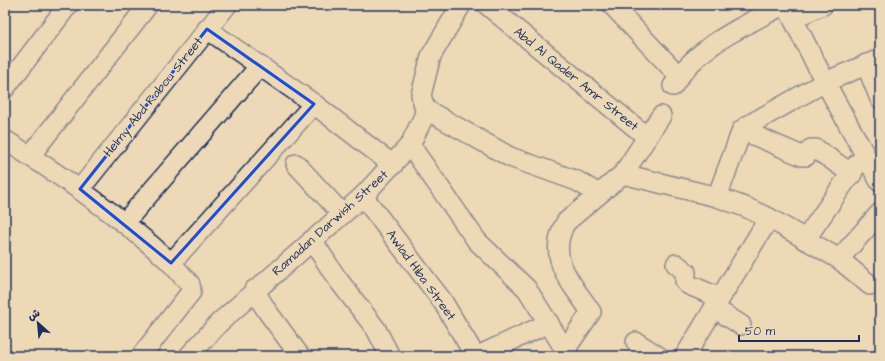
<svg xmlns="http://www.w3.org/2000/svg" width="885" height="361" font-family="'Architects Daughter','Playpen Sans Arabic',sans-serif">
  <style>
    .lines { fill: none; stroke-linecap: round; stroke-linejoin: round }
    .minor-casing { stroke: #1b2f5e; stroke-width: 22 }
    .minor { stroke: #edd9b7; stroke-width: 19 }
    .marked { fill: none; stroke: #1d4ed8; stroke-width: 3; stroke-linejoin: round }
    .labels { text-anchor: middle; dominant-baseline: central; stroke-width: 3; stroke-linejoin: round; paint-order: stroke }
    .street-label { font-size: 13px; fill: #1b2f5e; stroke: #edd9b7 }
  </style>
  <rect width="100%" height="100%" fill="#edd9b7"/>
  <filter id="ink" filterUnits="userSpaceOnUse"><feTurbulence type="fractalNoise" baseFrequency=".025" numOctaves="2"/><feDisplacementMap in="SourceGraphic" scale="8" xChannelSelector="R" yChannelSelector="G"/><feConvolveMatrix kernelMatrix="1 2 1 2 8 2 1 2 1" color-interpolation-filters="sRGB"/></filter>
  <g filter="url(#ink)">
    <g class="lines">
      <defs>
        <g id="minor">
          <polyline points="487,5 647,137"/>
          <polyline points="612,5 679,76"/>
          <polyline points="786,5 825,82 880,182"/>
          <polyline points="793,18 823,5"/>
          <polyline points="207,29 314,104 393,165"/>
          <polyline points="866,64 880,99"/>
          <path d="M673 86C697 45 743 27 783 5"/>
          <polyline points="5,88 68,5"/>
          <polyline points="425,109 510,157 577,181 599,194"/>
          <polyline points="742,130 802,156 806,156 811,149 816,149 852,174"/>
          <path d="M5 140C63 177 119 215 170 262 177 269 183 277 190 284L191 292 141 356"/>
          <polyline points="410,145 477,241 527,289 569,356"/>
          <polyline points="30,156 148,5"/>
          <polyline points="296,164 342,214"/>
          <polyline points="623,174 717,197 745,207 769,218 839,259 870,285"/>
          <polyline points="80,189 227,5"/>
          <polyline points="363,196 443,302 474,354 480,355 549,323"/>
          <polyline points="717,197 742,130 747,126 825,82 880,59"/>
          <polyline points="125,222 260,66"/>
          <polyline points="312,240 336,277 376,329 390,356"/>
          <polyline points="805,240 858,163"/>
          <polyline points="839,259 880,213"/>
          <polyline points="171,263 314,104"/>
          <polyline points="676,264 686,272 685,281 687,284 720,298"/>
          <polyline points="254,290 267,311 300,356"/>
          <polyline points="714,308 741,325"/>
          <polyline points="636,342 658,356"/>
          <path d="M565 350 591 312C572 283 545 258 566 222L623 174 661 116"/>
          <polyline points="189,356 220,322 363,196 410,145 424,116 425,109 421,95 431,56 461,5"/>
          <polyline points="685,356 769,218"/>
        </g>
      </defs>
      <!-- minor casing -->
      <use href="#minor" class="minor-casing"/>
      <!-- minor -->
      <use href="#minor" class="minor"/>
    </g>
  </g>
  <!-- marked area -->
  <path d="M0 0H885V361H0ZM207 29 314 104 171 263 80 189Z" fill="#edd9b7" fill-opacity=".55" fill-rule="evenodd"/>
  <path class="marked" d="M207 29 314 104 171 263 80 189Z"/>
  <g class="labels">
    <!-- street labels -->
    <g class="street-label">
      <text transform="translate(576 79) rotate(39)">Abd Al Qader Amr Street</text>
      <text transform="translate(153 97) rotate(-51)">Helmy Abd Rabou Street</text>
      <text transform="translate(330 223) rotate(-42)">Ramadan Darwish Street</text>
      <text transform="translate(421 275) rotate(54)">Awlad Hiba Street</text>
    </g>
  </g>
  <!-- margin -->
  <rect width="885" height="361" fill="none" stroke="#edd9b7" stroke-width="20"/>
  <rect x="10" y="10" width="865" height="341" fill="none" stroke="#1b2f5e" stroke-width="1.5" filter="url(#ink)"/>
  <!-- north arrow -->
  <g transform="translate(38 323) rotate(333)" stroke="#edd9b7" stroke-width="3" paint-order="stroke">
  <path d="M0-3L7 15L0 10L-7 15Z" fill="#1b2f5e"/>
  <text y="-6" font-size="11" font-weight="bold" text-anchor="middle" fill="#1b2f5e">ش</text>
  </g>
  <!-- scale -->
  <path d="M739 335v6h120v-6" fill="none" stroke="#1b2f5e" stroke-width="2"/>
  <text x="745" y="335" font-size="12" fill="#1b2f5e" stroke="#edd9b7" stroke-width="3" paint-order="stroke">50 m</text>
</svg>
